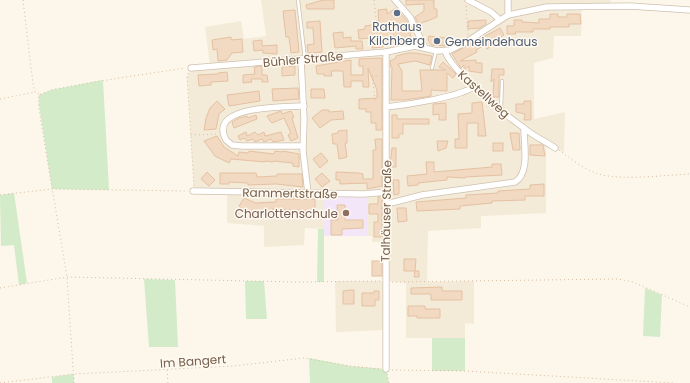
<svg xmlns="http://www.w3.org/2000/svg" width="690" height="383" font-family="Poppins,sans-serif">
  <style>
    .residential { fill: #f4ead8 }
    .education { fill: #f4e6f9 }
    .green { fill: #d3ebc8 }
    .building { fill: #f2d9c2; stroke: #e4c1a2 }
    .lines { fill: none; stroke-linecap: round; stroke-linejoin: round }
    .lane-casing { stroke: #cfc0af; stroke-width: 4 }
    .street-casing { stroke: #cfc0af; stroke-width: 7 }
    .path { stroke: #d7bda4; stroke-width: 1; stroke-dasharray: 1 3; stroke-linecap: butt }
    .lane { stroke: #fff; stroke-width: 2.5 }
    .street { stroke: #fff; stroke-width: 5.5 }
    .service-dot { fill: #5c6f8a; stroke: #fffaf1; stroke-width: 1.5 }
    .education-dot { fill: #8d6e63; stroke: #fffaf1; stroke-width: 1.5 }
    .labels { text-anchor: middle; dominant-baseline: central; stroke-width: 3; stroke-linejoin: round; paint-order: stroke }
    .service-label { font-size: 12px; fill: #4e5e75; stroke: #fffaf1 }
    .street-label { font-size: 12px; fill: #77604d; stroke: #fffaf1 }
    .education-label { font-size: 12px; fill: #785e54; stroke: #fffaf1; text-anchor: end }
  </style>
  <rect width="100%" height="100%" fill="#fcf7ea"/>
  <!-- residential -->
  <polygon class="residential" points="261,0 611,0 610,6 582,6 581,36 554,36 553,58 534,63 534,119 565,112 564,153 546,142 546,213 481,216 481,228 428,231 427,282 474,281 474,324 465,323 465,338 406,338 406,283 388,281 385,330 336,332 335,281 385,281 386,242 372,242 372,236 324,236 324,229 305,228 304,245 264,247 264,226 227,223 227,192 194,191 187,77 191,68 210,66 205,27 241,21 244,39 266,36"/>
  <!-- education -->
  <rect class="education" x="324" y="196" width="44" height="40"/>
  <!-- green -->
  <g class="green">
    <polygon points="103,80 109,190 52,189 39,105 39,95 51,90"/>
    <polygon points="14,193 27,283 19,285 14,245 1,246 0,195"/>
    <polygon points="318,229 324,229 324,282 317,282"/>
    <polygon points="144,279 175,280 178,347 149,347"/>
    <polygon points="245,281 264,281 267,319 246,319"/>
    <polygon points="645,288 662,295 660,337 643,336"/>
    <rect x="432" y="338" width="33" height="33"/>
    <polygon points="309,358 350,366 386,369 389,383 310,383"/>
    <polygon points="74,374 74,383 52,383 52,377"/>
  </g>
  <!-- building -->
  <g class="building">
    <polygon points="323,0 334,0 334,9 307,9 306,5"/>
    <polygon points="406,0 434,0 434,9 437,9 437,17 425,22 425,21 419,25 415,17 424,11 424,4 406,5"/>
    <polygon points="396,8 407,21 412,32 410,33 411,38 387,44 386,40 382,40 383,47 372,48 371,38 359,39 358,30 365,29 365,26 379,24 378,10 387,9 387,14"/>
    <polygon points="295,10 299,52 291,53 289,37 286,37 283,11"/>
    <polygon points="550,14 558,14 558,17 567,17 567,14 580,14 581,24 569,24 569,27 550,27 550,29 533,29 533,32 515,32 516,34 507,34 507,26 514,26 514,20 522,20 522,22 539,23 539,19 550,19"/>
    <polygon points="486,20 486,24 480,28 468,29 468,21"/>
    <polygon points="320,21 322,52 308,53 307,45 314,44 313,28 307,28 307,22"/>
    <polygon points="500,28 504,35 491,43 493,45 487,49 486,46 483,46 476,50 477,52 460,61 476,60 476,63 482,63 482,73 469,71 469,66 464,70 464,65 461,68 452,54"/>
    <polygon points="343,32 343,38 351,37 351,41 362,41 363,49 356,49 356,46 335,48 333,33"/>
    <polygon points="429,36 447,38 446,46 431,45 428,40"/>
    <polygon points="231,37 231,40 242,39 243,52 232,53 227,60 218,61 217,49 213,50 212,40"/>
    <polygon points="262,40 262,46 277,45 277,54 263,53 263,50 254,51 253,41"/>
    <polygon points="408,53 416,53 432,56 430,65 415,61 398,64 402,71 402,91 422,91 420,70 446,70 439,67 443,62 456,74 453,78 447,73 447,91 431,90 431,96 405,100 391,100 392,67 391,67 390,61 396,58 396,56"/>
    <polygon points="382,58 382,130 376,130 376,123 371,123 371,112 366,112 366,109 359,109 359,99 377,98 377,90 368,68 369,87 363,87 363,81 351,81 351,87 344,87 343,71 331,71 332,76 324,76 324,74 317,74 316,66 351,60 351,75 363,75 363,66 359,66 359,59"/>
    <polygon points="262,66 262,75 267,75 268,82 262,82 262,79 251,79 252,82 243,83 243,75 255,74 254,67"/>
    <polygon points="295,66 295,75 282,76 282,67"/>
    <polygon points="492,69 504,69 504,75 499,75 499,97 493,97 494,79 491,82"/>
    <polygon points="227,72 228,81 211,82 211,85 199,86 198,75 218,74 218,73"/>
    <polygon points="298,88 299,99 273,101 272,89"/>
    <polygon points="311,89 324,89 325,98 311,98"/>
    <polygon points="259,91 260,101 229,106 227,95"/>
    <polygon points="217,101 225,109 219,114 216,129 204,130 206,118 210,108"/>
    <polygon points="524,101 531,101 531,120 524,120 525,114 516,112 516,104 524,104"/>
    <polygon points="482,102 486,136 478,136 478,123 467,123 467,148 455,148 455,139 459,139 458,114 472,113 472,103"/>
    <polygon points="446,103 446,120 439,120 439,114 433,115 433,104"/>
    <polygon points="322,110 329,110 329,112 343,111 344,119 331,120 320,128 312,118"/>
    <polygon points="281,111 282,114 291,111 294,117 292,118 298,138 291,141 288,135 291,133 284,118 272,123 270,121 267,116"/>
    <polygon points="256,115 257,119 234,128 232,122 239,118 247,116 248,118"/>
    <polygon points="392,115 397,115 397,119 429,119 429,124 403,124 403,134 399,134 399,138 392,138"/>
    <polygon points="347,130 347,143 345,143 347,157 339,159 337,144 333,144 332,134 338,133 338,131"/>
    <polygon points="246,132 247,136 255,132 258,135 264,132 265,136 281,132 284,140 273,142 271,139 264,142 262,139 255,142 253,139 247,141 244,138 240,140 238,136"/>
    <polygon points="510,133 519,133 520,150 513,150"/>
    <polygon points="217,136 224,147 238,156 239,152 248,153 249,151 274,154 275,151 283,152 283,151 299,154 299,167 293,166 293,163 273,161 273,162 265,161 265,162 231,159 229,163 215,156 204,141"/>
    <polygon points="375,139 382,139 382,186 367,189 367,183 340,184 340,180 336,180 336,172 358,173 363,174 363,179 373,179 373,150 376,150"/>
    <polygon points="437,141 448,141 446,148 438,151"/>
    <rect x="493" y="143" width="10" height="8"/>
    <polygon points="530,145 543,145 545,156 530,155"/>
    <polygon points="392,148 396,148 396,167 390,167"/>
    <polygon points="321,153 328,161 320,168 313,159"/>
    <polygon points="426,162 434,162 434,172 492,167 492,164 501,164 502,175 465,177 465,178 447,177 447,180 418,183 418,185 408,186 407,176 427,174"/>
    <polygon points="207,172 215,180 209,186 201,179"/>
    <polygon points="220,173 256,173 257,177 277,176 277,174 302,174 303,187 276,184 248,185 248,183 229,182 229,184 220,184"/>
    <polygon points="322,173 330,181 322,187 315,179"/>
    <polygon points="393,180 399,180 399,194 394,195"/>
    <polygon points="544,184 544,196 525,196 525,200 492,201 492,203 460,206 460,209 417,211 416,202 466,198 466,195 498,193 498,191 530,189 530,185"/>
    <polygon points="378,197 382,197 382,232 381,237 374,237 374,222 378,222 378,214 369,214 369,204 378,204"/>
    <polygon points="244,198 256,203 276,202 276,199 315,199 315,211 272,209 272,212 254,212 244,209 243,210 239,206"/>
    <polygon points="337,205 345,205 345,220 363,220 363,228 342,229 342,235 331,235 331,220 338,220"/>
    <polygon points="397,208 406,208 407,221 398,222"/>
    <polygon points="404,259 416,259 415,271 419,271 419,277 414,277 415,271 404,271"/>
    <rect x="372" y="261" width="10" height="15"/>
    <polygon points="442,287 442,291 462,291 462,300 431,300 431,294 411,294 411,288"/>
    <polygon points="350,290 354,290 354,304 343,304 343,291"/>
    <polygon points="374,291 379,291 379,300 375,300 375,306 362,306 362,293 374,293"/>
    <polygon points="408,306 425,306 425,309 440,309 440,318 417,318 417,316 408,316"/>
  </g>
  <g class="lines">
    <defs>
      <g id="lane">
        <polyline points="298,0 305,59"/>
        <polyline points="432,68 436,51"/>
        <polyline points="501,109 502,81"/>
      </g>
      <g id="street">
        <polyline points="395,0 410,17 425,48"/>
        <polyline points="468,0 491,12 500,20"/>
        <polyline points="508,15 508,0"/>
        <path d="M445 51C452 72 504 114 524 128 533 136 545 141 555 148"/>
        <polyline points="386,52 386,369"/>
        <polyline points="301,60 304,119 303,151 308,193"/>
        <polyline points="191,68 386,52 415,46 437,51 450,50 468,41 508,15 547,7 630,6 690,10"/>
        <path d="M386 107C406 105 460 97 475 86"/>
        <path d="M302 146H242L232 145 226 140C207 105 284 107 304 106"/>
        <polyline points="193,191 363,194 388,192"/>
        <path d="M387 204 422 195 515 182C530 173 524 145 524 129"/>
      </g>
    </defs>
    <!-- lane casing -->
    <use href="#lane" class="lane-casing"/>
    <!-- street casing -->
    <use href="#street" class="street-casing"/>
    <!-- path -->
    <g class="path">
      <polyline points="23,0 33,84 35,92 39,94"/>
      <polyline points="374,0 379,46"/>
      <polyline points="466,6 468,35"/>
      <polyline points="188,73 187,77 194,186"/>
      <polyline points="0,99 35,92"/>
      <polyline points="375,100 372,76 380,76"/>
      <polyline points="191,135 218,134"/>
      <path d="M559 150C571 159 585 170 599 174 622 181 665 175 690 174"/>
      <polyline points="0,195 52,189 188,191"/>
      <polyline points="392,282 618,279 633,282 690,307"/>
      <polyline points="0,288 67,277 297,282 381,281"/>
      <polyline points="167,370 168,383"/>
      <polyline points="392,370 465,371 673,383"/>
      <polyline points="387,374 389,383"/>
      <polyline points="0,383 74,374 234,366 304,358 350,366 380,369"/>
      <polyline points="74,383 67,277 41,122 38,101 39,95 51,90 94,82 185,68"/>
    </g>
    <!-- lane -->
    <use href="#lane" class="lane"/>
    <!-- street -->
    <use href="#street" class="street"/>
  </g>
  <!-- markers -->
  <g class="service-dot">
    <circle cx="397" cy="13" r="4"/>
    <circle cx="437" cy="41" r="4"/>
  </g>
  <circle class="education-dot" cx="346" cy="213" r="4"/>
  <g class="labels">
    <!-- service labels -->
    <g class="service-label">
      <text x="397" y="26">Rathaus<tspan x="397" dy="14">Kilchberg</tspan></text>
      <text x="445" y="41" text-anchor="start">Gemeindehaus</text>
    </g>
    <!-- street labels -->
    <g class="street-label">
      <text transform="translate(303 59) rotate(-5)">Bühler Straße</text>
      <text transform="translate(484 94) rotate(42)">Kastellweg</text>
      <text transform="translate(290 193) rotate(1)">Rammertstraße</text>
      <text transform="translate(386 211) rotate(-89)">Talhäuser Straße</text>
      <text transform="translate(193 361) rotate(-4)">Im Bangert</text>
    </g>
    <!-- education labels -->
    <g class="education-label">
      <text x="338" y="213">Charlottenschule</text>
    </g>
  </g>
</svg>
